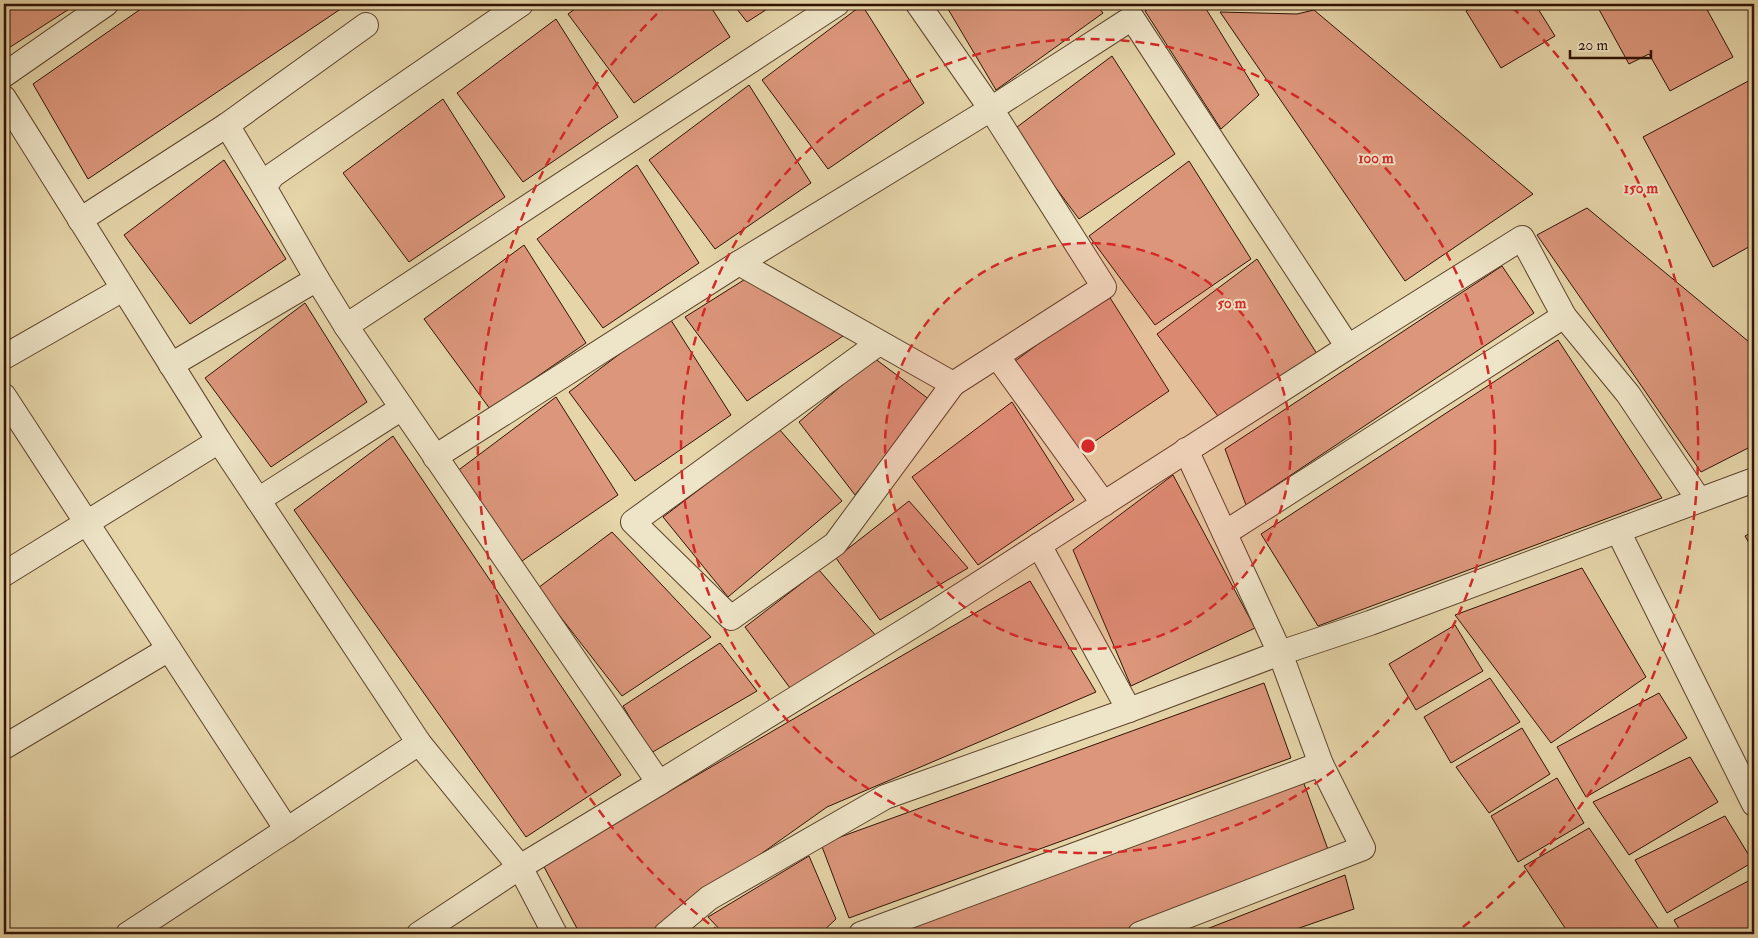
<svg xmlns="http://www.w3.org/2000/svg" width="1758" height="938" font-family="'IM FELL Double Pica',serif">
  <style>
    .building { fill: #dc967b; stroke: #301303 }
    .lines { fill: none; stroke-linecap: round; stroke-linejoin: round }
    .street-casing { stroke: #5d442c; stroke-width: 26 }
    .street { stroke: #eee4c7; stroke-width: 24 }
    .ring { fill: none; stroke: #d62828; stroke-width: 2.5; stroke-dasharray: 9 6 }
    .centre { fill: #d62828; stroke: #eee4c7; stroke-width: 2.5 }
    .ring-label { font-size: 15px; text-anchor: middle; font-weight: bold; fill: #d62828; stroke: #eee4c7; stroke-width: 4; stroke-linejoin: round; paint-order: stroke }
  </style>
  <rect width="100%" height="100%" fill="#e5d5a9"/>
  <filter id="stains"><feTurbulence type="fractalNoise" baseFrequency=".004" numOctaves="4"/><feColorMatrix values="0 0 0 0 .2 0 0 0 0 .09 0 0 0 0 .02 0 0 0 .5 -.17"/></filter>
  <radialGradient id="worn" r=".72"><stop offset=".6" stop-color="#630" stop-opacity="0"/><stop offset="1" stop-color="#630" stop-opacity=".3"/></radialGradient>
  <!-- building -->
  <g class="building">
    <polygon points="4,4 77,4 4,51"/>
    <polygon points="148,4 348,4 88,179 33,84"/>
    <polygon points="582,4 709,4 730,37 634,103 568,14"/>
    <polygon points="733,4 775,4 747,22"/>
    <polygon points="945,4 1096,4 1103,13 996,90"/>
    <polygon points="1154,4 1203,4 1259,95 1221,129 1145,11"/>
    <polygon points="1479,4 1535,4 1555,36 1501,68 1466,11"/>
    <polygon points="1596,4 1704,4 1733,57 1670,91 1649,54 1629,64"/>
    <polygon points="1747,4 1754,4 1754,16"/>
    <polygon points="862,5 924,103 828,169 762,80"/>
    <polygon points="1314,10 1533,194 1405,281 1220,12 1297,14"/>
    <polygon points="556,19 618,117 523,182 457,93"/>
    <polygon points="1112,56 1175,154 1079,219 1013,130"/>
    <polygon points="1754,78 1754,244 1713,267 1643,137"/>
    <polygon points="749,85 811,183 715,249 649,160"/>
    <polygon points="443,99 505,197 409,262 343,173"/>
    <polygon points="224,160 286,259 190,324 124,235"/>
    <polygon points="1189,161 1251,259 1155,325 1089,236"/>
    <polygon points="637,165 699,263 603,328 537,239"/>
    <polygon points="1587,208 1754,346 1754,445 1701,472 1537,235"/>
    <polygon points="524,245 586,343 490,409 424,319"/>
    <polygon points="1257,259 1319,357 1223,423 1157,334"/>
    <polygon points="1502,266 1534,313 1246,505 1225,449"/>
    <polygon points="747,278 843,336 747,401 685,317"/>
    <polygon points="1107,293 1169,391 1073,456 1007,367"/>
    <polygon points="305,303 367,402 271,467 205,378"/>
    <polygon points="669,317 731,415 635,481 569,392"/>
    <polygon points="1558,340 1662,498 1318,626 1261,534"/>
    <polygon points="874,358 930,400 855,495 799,422"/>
    <polygon points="556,397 618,495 522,561 456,472"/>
    <polygon points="1012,402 1074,500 978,565 912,477"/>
    <polygon points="779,429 842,501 728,597 663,517"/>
    <polygon points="393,436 621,775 526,837 294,510"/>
    <polygon points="1173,475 1255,628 1131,686 1073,550"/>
    <polygon points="909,501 968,568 880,620 836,558"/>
    <polygon points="1754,531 1754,552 1745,536"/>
    <polygon points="612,532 711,637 622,696 538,588"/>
    <polygon points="1582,568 1646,677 1551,743 1455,615"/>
    <polygon points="819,570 877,637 790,688 745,627"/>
    <polygon points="1030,581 1096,692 827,807 648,934 580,934 543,865"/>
    <polygon points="1455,625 1483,671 1416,710 1389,664"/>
    <polygon points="720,643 757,691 651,753 623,706"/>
    <polygon points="1490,678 1520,722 1451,763 1424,717"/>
    <polygon points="1264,683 1291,758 849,918 821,844"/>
    <polygon points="1659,693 1687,738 1586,797 1557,747"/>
    <polygon points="1522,728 1550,774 1489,813 1456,767"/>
    <polygon points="1690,757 1718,802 1629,855 1593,802"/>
    <polygon points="1557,778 1584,823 1518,862 1491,816"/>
    <polygon points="1303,781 1330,855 1113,934 880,934"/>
    <polygon points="1725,816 1753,862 1667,913 1635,860"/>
    <polygon points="1589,828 1662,934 1569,934 1524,866"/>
    <polygon points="809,856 836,919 820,934 724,934 708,917"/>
    <polygon points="1345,875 1354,909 1282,934 1194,934"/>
    <polygon points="1754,878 1754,934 1682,934 1674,920"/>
  </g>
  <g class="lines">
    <defs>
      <g id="street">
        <polyline points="4,75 106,4"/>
        <polyline points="4,98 219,441"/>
        <polyline points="227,125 264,187"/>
        <polyline points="80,220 227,125 366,25"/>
        <polyline points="739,263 991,109 1104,287 953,384"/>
        <polyline points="317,279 264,187 273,175 521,4"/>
        <polyline points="1348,347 1522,238 1564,316 1628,394 1699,500"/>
        <polyline points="997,356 1104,504"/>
        <polyline points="4,357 123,289"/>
        <polyline points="171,365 317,279 346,326"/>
        <polyline points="4,396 287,830"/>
        <polyline points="435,457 739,263 953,384 835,544 731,618 633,522 879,343"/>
        <polyline points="258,500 402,408"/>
        <polyline points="1618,531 1754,804"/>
        <polyline points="1225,533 1564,316"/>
        <polyline points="1039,545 1129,710"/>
        <polyline points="4,574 219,441 419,743 520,867 555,934"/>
        <polyline points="4,747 169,649"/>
        <polyline points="659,783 346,326 837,4"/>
        <polyline points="128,934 419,743"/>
        <polyline points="419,934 520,867 659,783 927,617 1348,347 1132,18 991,109 918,4"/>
        <polyline points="666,934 709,898 885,797 1129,710 1280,653 1370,623 1754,480"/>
        <polyline points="861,934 1321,764"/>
        <polyline points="1140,934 1363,848 1321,764 1280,653 1186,450"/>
      </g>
    </defs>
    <!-- street casing -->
    <use href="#street" class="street-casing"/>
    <!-- street -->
    <use href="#street" class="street"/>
  </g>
  <!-- distance rings -->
  <circle cx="1088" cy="446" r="203" fill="#d62828" fill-opacity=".12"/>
  <g class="ring">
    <circle cx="1088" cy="446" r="203"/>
    <circle cx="1088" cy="446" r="407"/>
    <path d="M721 933A610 610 0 0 1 664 7M1512 7A610 610 0 0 1 1455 933"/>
  </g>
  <circle cx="1088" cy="446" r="8" class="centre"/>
  <g class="ring-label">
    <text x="1376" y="163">100 m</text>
    <text x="1641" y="193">150 m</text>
    <text x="1232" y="308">50 m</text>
  </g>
  <!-- margin -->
  <rect width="1758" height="938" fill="none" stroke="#e5d5a9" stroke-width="20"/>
  <rect x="5" y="5" width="1748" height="928" fill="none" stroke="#301303" stroke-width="2.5"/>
  <rect x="10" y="10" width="1738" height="918" fill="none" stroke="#301303"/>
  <!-- scale -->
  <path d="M1570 50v8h81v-8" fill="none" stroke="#301303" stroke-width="2.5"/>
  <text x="1578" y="50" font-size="15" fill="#301303" stroke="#eee4c7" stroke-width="4" paint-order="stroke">20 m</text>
  <rect width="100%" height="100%" filter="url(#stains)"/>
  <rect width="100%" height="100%" fill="url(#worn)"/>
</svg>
